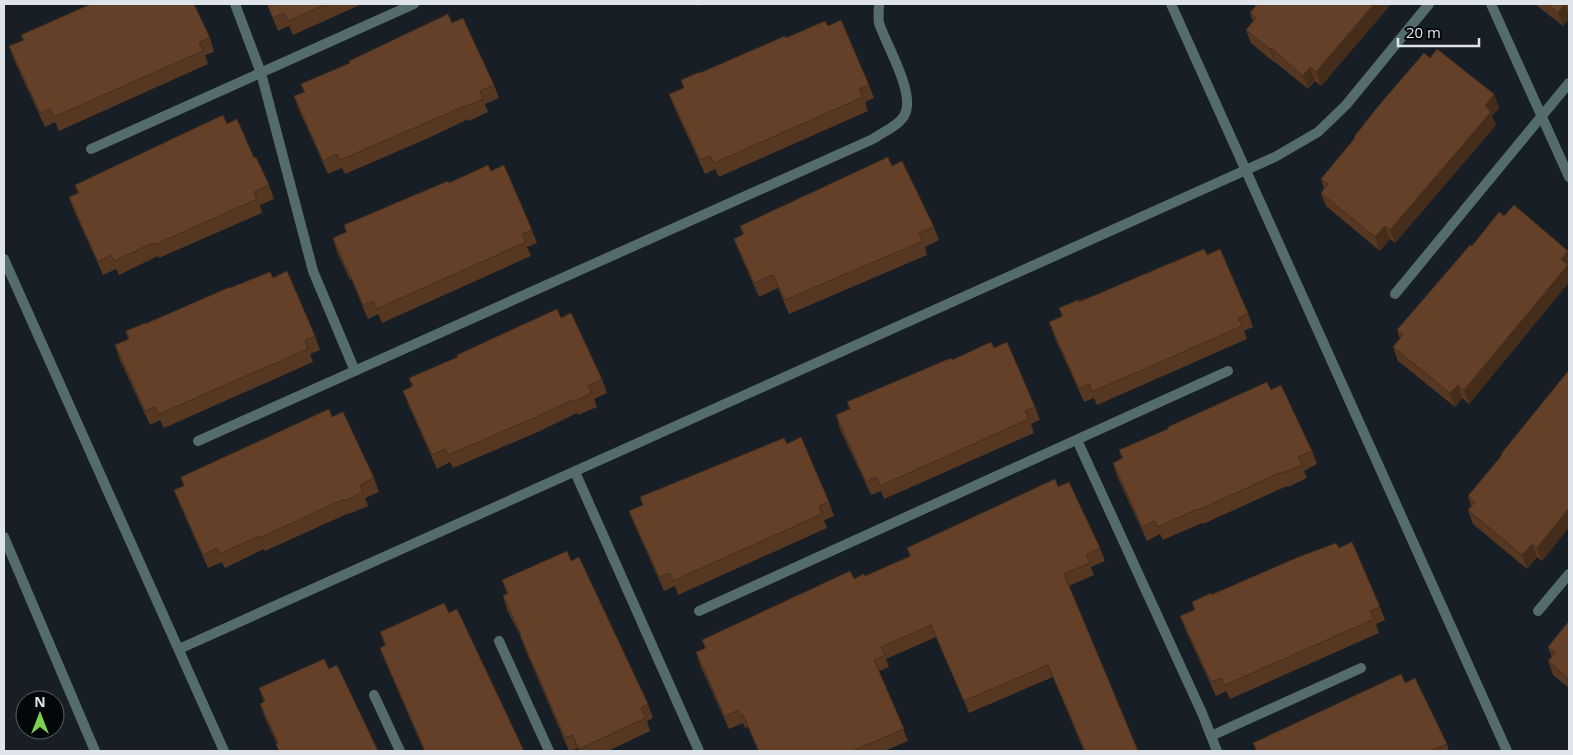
<svg xmlns="http://www.w3.org/2000/svg" width="1573" height="755" font-family="'Open Sans',sans-serif">
  <style>
    .lines { fill: none; stroke-linecap: round; stroke-linejoin: round }
    .street { stroke: #556c6d; stroke-width: 10 }
    .wall { fill: #553722 }
    .shaded-wall { fill: #452d1b }
    .building { fill: #634027; stroke: #452d1b }
  </style>
  <rect width="100%" height="100%" fill="#171e26"/>
  <g class="lines">
    <!-- street -->
    <g class="street">
      <polyline points="235,4 261,73 313,271 355,371"/>
      <polyline points="1171,4 1507,751"/>
      <polyline points="1491,4 1569,177"/>
      <polyline points="91,149 414,4"/>
      <polyline points="4,259 224,751"/>
      <polyline points="1395,294 1569,83"/>
      <polyline points="1077,440 1202,713 1217,751"/>
      <path d="M198 441 873 139C883 132 898 126 904 116 917 95 886 45 879 23 878 17 879 10 879 4"/>
      <polyline points="575,472 699,751"/>
      <polyline points="4,537 95,751"/>
      <polyline points="699,611 1228,371"/>
      <polyline points="1538,611 1569,574"/>
      <polyline points="499,641 549,751"/>
      <polyline points="179,649 1275,157 1318,132 1346,105 1429,4"/>
      <polyline points="374,695 400,751"/>
      <polyline points="1211,736 1361,668"/>
    </g>
  </g>
  <!-- wall -->
  <g class="wall">
    <polygon points="267,4 362,4 293,35 289,26 278,31"/>
    <polygon points="696,4 703,4 697,6"/>
    <polygon points="1391,4 1321,86 1315,81 1308,89 1275,62 1275,63 1251,43 1246,30 1253,21 1250,13"/>
    <polygon points="1535,4 1569,4 1569,19 1563,26"/>
    <polygon points="452,23 494,85 499,98 485,104 488,112 469,121 469,119 424,140 345,174 342,168 328,174 299,110 294,96 304,92 301,84"/>
    <polygon points="828,26 869,85 874,98 865,102 868,111 719,177 715,169 705,174 674,107 669,94 683,88 700,73 786,38"/>
    <polygon points="21,35 210,38 214,52 205,55 208,64 59,131 55,122 45,127 14,60 9,46 23,41"/>
    <polygon points="1430,58 1494,94 1499,108 1492,116 1496,125 1395,243 1390,239 1380,251 1326,206 1321,193 1324,188 1321,179 1355,138 1354,137"/>
    <polygon points="227,124 254,158 269,185 274,199 260,205 262,213 159,258 158,256 119,275 116,269 103,275 74,211 69,197 78,193 75,185"/>
    <polygon points="892,166 934,227 939,240 925,247 927,255 789,314 778,288 759,297 739,252 734,239 743,235 740,226"/>
    <polygon points="491,171 532,230 537,243 527,247 531,256 382,323 378,314 368,319 351,279 350,280 337,252 333,238 346,232 344,225 449,183"/>
    <polygon points="1504,216 1569,254 1569,282 1469,404 1462,398 1455,407 1398,361 1393,347 1400,339 1397,330 1472,246"/>
    <polygon points="1207,255 1248,313 1253,327 1244,331 1247,339 1097,405 1094,398 1084,402 1054,336 1049,322 1062,316 1059,308"/>
    <polygon points="230,288 315,336 320,350 310,354 313,362 164,428 160,420 150,425 119,358 115,345 128,339 126,331 145,324"/>
    <polygon points="561,318 602,379 607,393 594,399 597,407 578,415 577,413 538,432 453,468 450,462 437,469 408,404 403,391 412,387 409,378"/>
    <polygon points="994,348 1035,407 1040,420 1031,424 1034,433 884,499 881,491 871,495 840,429 836,415 952,360"/>
    <polygon points="1569,370 1569,527 1542,561 1537,557 1527,569 1473,524 1468,510 1471,506 1468,496 1502,456 1501,454"/>
    <polygon points="1271,390 1312,451 1317,464 1304,471 1307,478 1288,487 1287,486 1203,524 1202,523 1163,540 1160,534 1147,541 1117,476 1113,463 1122,459 1119,450"/>
    <polygon points="332,417 374,478 379,492 365,498 368,506 349,514 349,513 265,551 264,549 225,568 222,562 208,568 179,503 174,490 184,486 181,477"/>
    <polygon points="787,444 829,502 834,516 824,520 827,528 678,595 675,586 664,591 634,524 629,511"/>
    <polygon points="1058,487 1100,548 1105,561 1091,567 1094,575 1069,586 1138,751 1084,751 1053,677 969,713 936,637 886,659 889,667 879,671 908,741 884,751 758,751 748,727 745,728 743,723 729,729 700,665 696,652 705,648 702,640 854,579 865,576 910,556 907,548"/>
    <polygon points="1339,548 1380,607 1385,620 1376,624 1379,633 1230,699 1226,691 1216,696 1185,629 1180,616 1194,610 1192,602"/>
    <polygon points="571,561 648,704 653,718 647,721 650,731 608,751 579,751 577,748 571,751 569,751 525,649 520,635 507,610 503,596 507,594 502,580"/>
    <polygon points="449,613 524,751 424,751 385,661 380,648 385,646 380,632"/>
    <polygon points="1569,621 1569,688 1553,675 1548,661 1552,657 1548,647"/>
    <polygon points="329,669 378,751 279,751 276,744 277,744 265,718 260,704 264,702 259,688"/>
    <polygon points="1405,683 1447,744 1449,751 1256,751 1253,743"/>
  </g>
  <!-- shaded-wall -->
  <g class="shaded-wall">
    <polygon points="1374,4 1391,4 1321,86 1316,72"/>
    <polygon points="1565,4 1569,15 1569,19 1563,26 1558,13"/>
    <polygon points="1271,48 1275,62 1275,63 1270,49"/>
    <polygon points="1310,67 1315,81 1308,89 1303,76"/>
    <polygon points="1494,94 1499,108 1492,116 1496,125 1395,243 1390,230"/>
    <polygon points="1385,226 1390,239 1380,251 1375,237"/>
    <polygon points="1568,251 1569,254 1569,282 1469,404 1464,390 1561,259"/>
    <polygon points="1458,385 1462,398 1455,407 1450,393"/>
    <polygon points="1569,508 1569,527 1542,561 1537,548"/>
    <polygon points="1532,544 1537,557 1527,569 1522,555"/>
  </g>
  <!-- building -->
  <g class="building">
    <polygon points="91,4 194,4 210,38 199,42 203,51 54,117 50,109 40,113 9,46 24,40 21,35"/>
    <polygon points="267,4 327,4 288,21 284,13 273,18"/>
    <polygon points="1257,4 1374,4 1316,72 1310,67 1303,76 1271,48 1270,49 1246,30 1256,18 1250,13"/>
    <polygon points="1547,4 1569,4 1569,7 1565,4 1558,13"/>
    <polygon points="448,14 452,23 463,18 494,85 480,91 483,99 464,107 464,106 419,126 340,160 337,154 323,161 294,96 305,92 301,84 350,63 349,61"/>
    <polygon points="841,20 869,85 859,89 863,97 714,163 710,156 700,160 669,94 684,88 681,80 700,72 700,73 785,36 786,38 825,21 828,26"/>
    <polygon points="1437,49 1494,94 1485,106 1491,112 1390,230 1385,226 1375,237 1321,193 1328,184 1321,179 1355,138 1354,137 1380,104 1424,53 1430,58"/>
    <polygon points="223,115 227,124 237,119 254,158 256,157 269,185 254,192 257,199 154,245 153,243 114,261 111,255 98,262 69,197 79,193 75,185"/>
    <polygon points="888,157 892,166 902,161 934,227 919,233 923,241 785,300 773,275 754,283 734,239 744,234 740,226"/>
    <polygon points="488,165 491,171 504,165 532,230 522,234 526,242 377,309 373,301 363,305 346,266 345,266 333,238 347,232 344,225 448,181 449,183"/>
    <polygon points="1514,205 1568,251 1561,259 1568,265 1464,390 1458,385 1450,393 1393,347 1403,335 1397,330 1470,245 1472,246 1499,212 1504,216"/>
    <polygon points="1204,249 1207,255 1220,249 1248,313 1238,318 1242,326 1092,392 1089,384 1079,389 1049,322 1063,316 1059,308 1078,300 1079,302"/>
    <polygon points="287,271 315,336 305,340 308,349 159,414 155,407 145,411 115,345 129,339 126,331 145,323 145,324 230,287 230,288 270,272 273,278"/>
    <polygon points="557,309 561,318 571,313 602,379 588,386 592,393 573,402 572,400 534,418 448,455 445,449 432,455 403,391 413,386 409,378 458,357 457,355"/>
    <polygon points="991,342 994,348 1007,342 1035,407 1025,411 1029,419 880,486 876,477 866,482 836,415 850,409 847,402 951,358 952,360"/>
    <polygon points="1569,370 1569,508 1537,548 1532,544 1522,555 1468,510 1475,502 1468,496 1502,455 1501,454"/>
    <polygon points="1267,382 1271,390 1281,385 1312,451 1298,457 1302,465 1283,473 1282,472 1198,510 1197,509 1158,527 1155,521 1142,527 1113,463 1123,458 1119,450 1168,429 1168,427 1203,411"/>
    <polygon points="329,409 332,417 343,412 374,478 360,485 363,492 344,501 344,499 260,538 259,536 220,554 217,548 203,555 174,490 184,486 181,477"/>
    <polygon points="801,437 829,502 819,506 822,514 673,581 670,573 659,577 629,511 643,505 640,497 784,438 787,444"/>
    <polygon points="1055,479 1058,487 1069,482 1100,548 1086,555 1090,563 1064,574 1138,751 1085,751 1048,665 964,701 931,625 881,647 885,655 874,660 904,729 852,751 759,751 743,715 741,716 738,710 725,717 696,652 706,648 702,640 850,571 854,579 864,574 865,576 911,556 907,548"/>
    <polygon points="1352,542 1380,607 1370,611 1374,619 1225,685 1221,678 1211,682 1180,616 1195,610 1192,602 1211,593 1211,595 1296,558 1336,543 1339,548"/>
    <polygon points="567,551 571,561 579,557 648,704 641,708 646,718 579,749 572,735 565,738 520,635 521,635 503,596 508,593 502,580"/>
    <polygon points="444,603 449,613 457,609 524,751 425,751 380,648 386,645 380,632"/>
    <polygon points="1569,621 1569,679 1548,661 1555,653 1548,647"/>
    <polygon points="324,659 329,669 337,665 378,751 279,751 276,744 278,743 260,704 265,701 259,688"/>
    <polygon points="1401,674 1405,683 1415,678 1447,744 1432,750 1433,751 1257,751 1253,743"/>
  </g>
  <!-- border -->
  <rect width="1573" height="755" fill="none" stroke="#dfe4ea" stroke-width="10"/>
  <!-- north arrow -->
  <g transform="translate(40 715)"><circle r="24" fill="#05080b" stroke="#5c6064"/>
  <path d="M0-4L9 19L0 12L-9 19Z" fill="#7cd154"/>
  <text y="-8" font-size="14" font-weight="bold" text-anchor="middle" fill="#dfe4ea">N</text>
  </g>
  <!-- scale -->
  <path d="M1398 38v8h81v-8" fill="none" stroke="#dfe4ea" stroke-width="2.5"/>
  <text x="1406" y="38" font-size="15" fill="#dfe4ea" stroke="#05080b" stroke-width="4" paint-order="stroke">20 m</text>
</svg>
